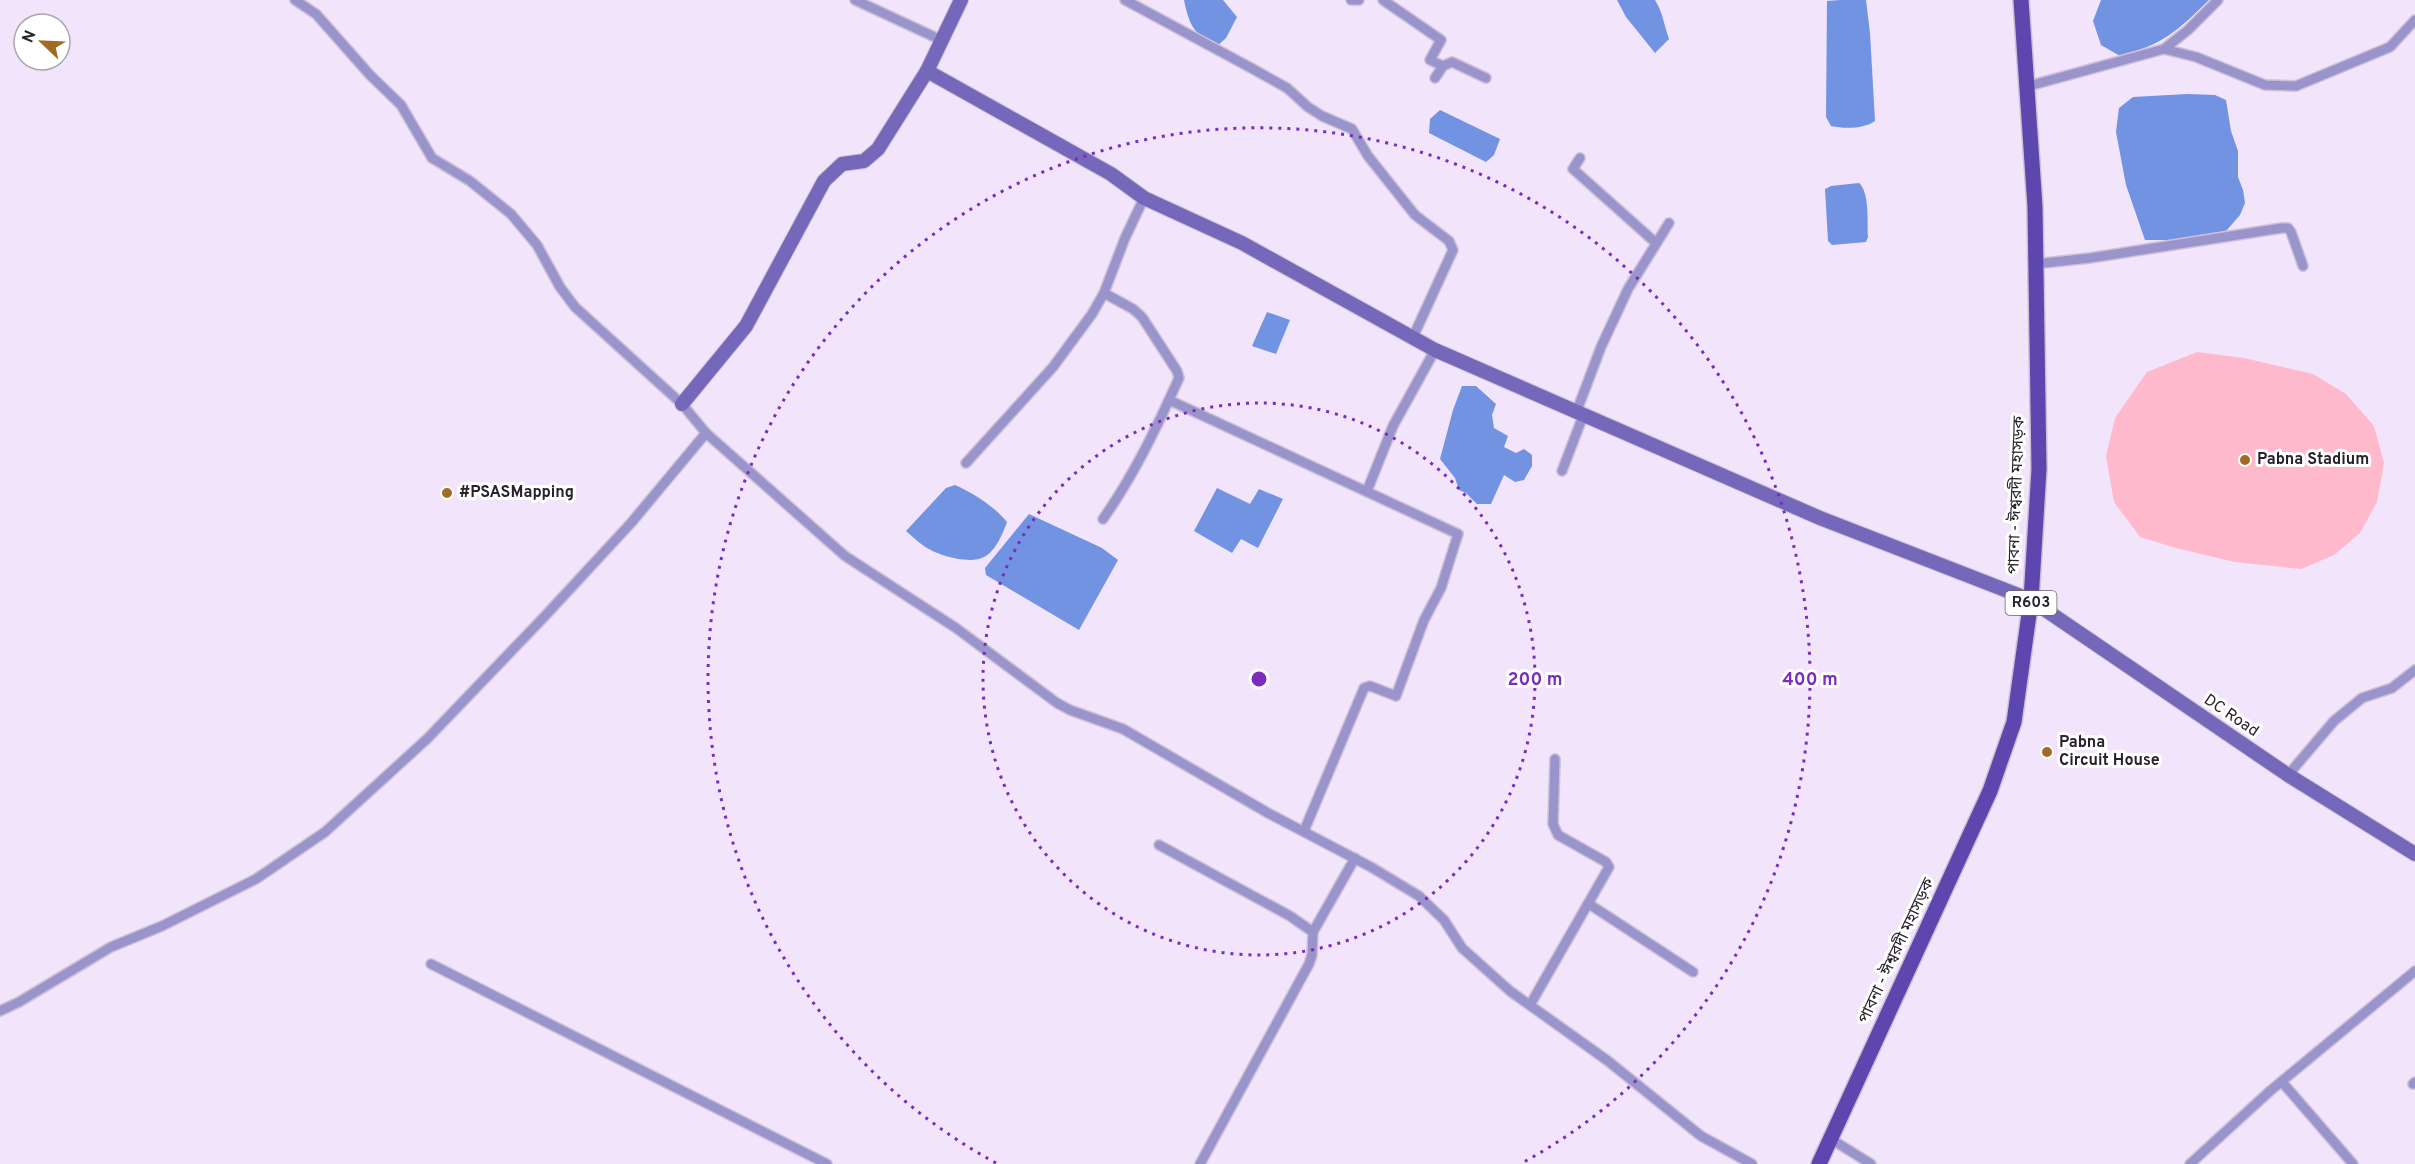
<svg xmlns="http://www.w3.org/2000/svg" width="2415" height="1164" font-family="Overpass,'Noto Sans Bengali',sans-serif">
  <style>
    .garden { fill: #feb9cd }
    .water { fill: #7193e2 }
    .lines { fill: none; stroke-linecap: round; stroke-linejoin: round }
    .street-casing { stroke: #cec1d6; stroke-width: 12 }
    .secondary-casing { stroke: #cec1d6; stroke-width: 16 }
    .primary-casing { stroke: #cec1d6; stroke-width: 18 }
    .street { stroke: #9a94cd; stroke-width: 9 }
    .secondary { stroke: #7568bb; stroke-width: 14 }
    .primary { stroke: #5d46ad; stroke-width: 15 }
    .ring { fill: none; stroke: #7b2cbf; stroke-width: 3; stroke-dasharray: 3 6 }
    .poi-dot { fill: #a06c24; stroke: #fff; stroke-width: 2 }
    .labels { text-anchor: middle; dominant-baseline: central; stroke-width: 6; stroke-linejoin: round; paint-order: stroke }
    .shield { fill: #fff; stroke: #68646b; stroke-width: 1.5 }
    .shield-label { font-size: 15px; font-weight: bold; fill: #28222c }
    .poi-label { font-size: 16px; font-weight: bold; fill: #28222c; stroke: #fff; text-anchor: start }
    .street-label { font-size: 16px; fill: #28222c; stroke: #fff }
    .centre { fill: #7b2cbf; stroke: #fff; stroke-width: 3 }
    .ring-label { font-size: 18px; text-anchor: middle; font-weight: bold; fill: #7b2cbf; stroke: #fff; stroke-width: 6; stroke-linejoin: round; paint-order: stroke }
  </style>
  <rect width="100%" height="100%" fill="#f2e4fb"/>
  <!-- garden -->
  <polygon class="garden" points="2197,352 2244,358 2313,374 2346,394 2374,426 2384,463 2377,502 2360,533 2334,555 2301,569 2235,562 2176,548 2140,537 2114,502 2106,456 2115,418 2147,372"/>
  <!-- water -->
  <g class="water">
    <path d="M1184 0H1223L1237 17 1226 38 1217 46C1194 35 1189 25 1184 0Z"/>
    <path d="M1617 0H1655C1663 13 1664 25 1669 39L1655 53 1626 17Z"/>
    <path d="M1840 0H1866L1870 33 1875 121C1863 129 1845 129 1831 126L1826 117 1827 1Z"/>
    <path d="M2101 0H2209C2177 31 2164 44 2120 56L2101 45 2093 21Z"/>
    <polygon points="2187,94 2215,95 2226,100 2231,131 2238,151 2238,177 2243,190 2245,203 2240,215 2226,231 2171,240 2145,240 2126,185 2116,132 2119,108 2133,97"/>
    <polygon points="1440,110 1500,139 1494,155 1486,162 1429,133 1430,119"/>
    <path d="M1859 183C1870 193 1867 222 1868 237L1866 242 1832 245 1828 241 1825 189 1831 186Z"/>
    <polygon points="1267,312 1290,320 1276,354 1252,346"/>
    <polygon points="1462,386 1476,386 1496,404 1492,415 1494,428 1508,436 1504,447 1516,453 1524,449 1532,455 1532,466 1524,480 1515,482 1504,475 1491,504 1477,504 1466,493 1459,490 1455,478 1440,459 1453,410"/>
    <path d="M955 485C973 493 994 506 1007 522 1003 533 996 551 984 557 970 565 936 555 924 546 918 542 912 536 906 531L946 488Z"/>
    <polygon points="1217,488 1250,504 1259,489 1283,499 1258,548 1241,539 1232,553 1194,531"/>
    <polygon points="1029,514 1102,548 1118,560 1079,630 986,575 985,568"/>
  </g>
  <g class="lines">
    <defs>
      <g id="street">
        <polyline points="855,0 941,40"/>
        <polyline points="1125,0 1253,69 1287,88 1308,107 1322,116 1352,129 1368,156 1415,215 1449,241 1453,250 1413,337"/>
        <polyline points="1351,0 1359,0"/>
        <polyline points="1383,0 1441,40 1430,60 1443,66 1435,78"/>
        <polyline points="2164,49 2188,30 2218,0"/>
        <polyline points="1443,66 1452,62 1486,78"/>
        <polyline points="2025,87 2164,49 2196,57 2265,85 2296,86 2390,47 2415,20"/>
        <polyline points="1580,158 1573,169 1656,243"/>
        <polyline points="2035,264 2090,258 2282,228 2288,228 2291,232 2303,266"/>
        <polyline points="1169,400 1458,534 1441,588 1424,620 1396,696 1370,686 1364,688 1304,831"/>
        <polyline points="1576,413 1601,347 1628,289 1669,223"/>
        <polyline points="706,433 845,556 956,628 1057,703 1070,710 1123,729 1268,813 1371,867 1419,896 1444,920 1462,948 1510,991 1608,1061 1701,1136 1752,1164"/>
        <polyline points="966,463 1053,367 1092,314 1104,293 1125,238 1144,198"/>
        <polyline points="1562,471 1583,416"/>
        <polyline points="1367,491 1393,426 1435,350"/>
        <path d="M1103 519C1134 475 1157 427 1179 378L1177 371 1142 317 1133 309 1104 293"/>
        <polyline points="2288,775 2334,721 2362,698 2392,688 2415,670"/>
        <polyline points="1159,845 1290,916 1313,932 1312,955 1309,964 1200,1164"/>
        <polyline points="1589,904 1693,972"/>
        <polyline points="1313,932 1355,858"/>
        <polyline points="431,964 827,1164"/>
        <polyline points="1530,1005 1609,867 1606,862 1558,835 1553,824 1555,759"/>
        <polyline points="0,1011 19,1002 111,947 162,926 256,879 325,832 428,738 545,616 631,523 706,433 682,404 575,307 560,287 537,245 511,214 470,181 432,158 401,105 370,75 316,14 295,0"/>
        <polyline points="2282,1082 2353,1164"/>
        <polyline points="2413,1084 2415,1082"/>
        <polyline points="1831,1139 1871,1164"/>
        <polyline points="2190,1164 2270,1091 2415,971"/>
      </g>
      <g id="secondary">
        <polyline points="927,71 1111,174 1144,198 1242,243 1435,350 1820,518 2031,600 2288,775 2415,854"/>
        <polyline points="682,404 746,326 824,181 842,164 864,161 878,149 927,71 961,0"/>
      </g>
      <polyline id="primary" points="1819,1164 1990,791 2014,722 2031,600 2039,469 2035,207 2021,0"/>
    </defs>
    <!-- street casing -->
    <use href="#street" class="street-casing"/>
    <!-- secondary casing -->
    <use href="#secondary" class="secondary-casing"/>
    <!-- primary casing -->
    <use href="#primary" class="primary-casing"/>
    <!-- street -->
    <use href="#street" class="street"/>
    <!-- secondary -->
    <use href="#secondary" class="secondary"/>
    <!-- primary -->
    <use href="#primary" class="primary"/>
  </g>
  <!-- distance rings -->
  <g class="ring">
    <circle cx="1259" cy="679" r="276"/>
    <path d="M996 1163A551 551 0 1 1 1522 1163"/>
  </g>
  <!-- markers -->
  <g class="poi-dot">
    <circle cx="2245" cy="460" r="6"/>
    <circle cx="447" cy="493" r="6"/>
    <circle cx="2047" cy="752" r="6"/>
  </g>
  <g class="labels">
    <!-- shield labels -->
    <rect class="shield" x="2005.5" y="591" width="51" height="24" rx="4.5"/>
    <g class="shield-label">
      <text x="2031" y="603">R603</text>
    </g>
    <!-- poi labels -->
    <g class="poi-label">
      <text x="2257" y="460">Pabna Stadium</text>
      <text x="459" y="493">#PSASMapping</text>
      <text x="2059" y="743">Pabna<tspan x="2059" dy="18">Circuit House</tspan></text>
    </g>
    <!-- street labels -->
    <g class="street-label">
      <text transform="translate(2017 495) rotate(-88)">পাবনা - ঈশ্বরদী মহাসড়ক</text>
      <text transform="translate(2231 716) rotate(34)">DC Road</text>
      <text transform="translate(1897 951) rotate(-65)">পাবনা - ঈশ্বরদী মহাসড়ক</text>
    </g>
  </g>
  <circle cx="1259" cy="679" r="9" class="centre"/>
  <g class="ring-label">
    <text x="1535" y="685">200 m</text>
    <text x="1810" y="685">400 m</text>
  </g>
  <!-- north arrow -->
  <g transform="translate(42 42) rotate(293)"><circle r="28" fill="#ffffff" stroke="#a9a7ab" stroke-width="1.5"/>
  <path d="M0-4.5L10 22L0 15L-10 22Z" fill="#a06c24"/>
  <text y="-9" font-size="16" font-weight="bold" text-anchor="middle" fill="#28222c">N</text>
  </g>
</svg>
